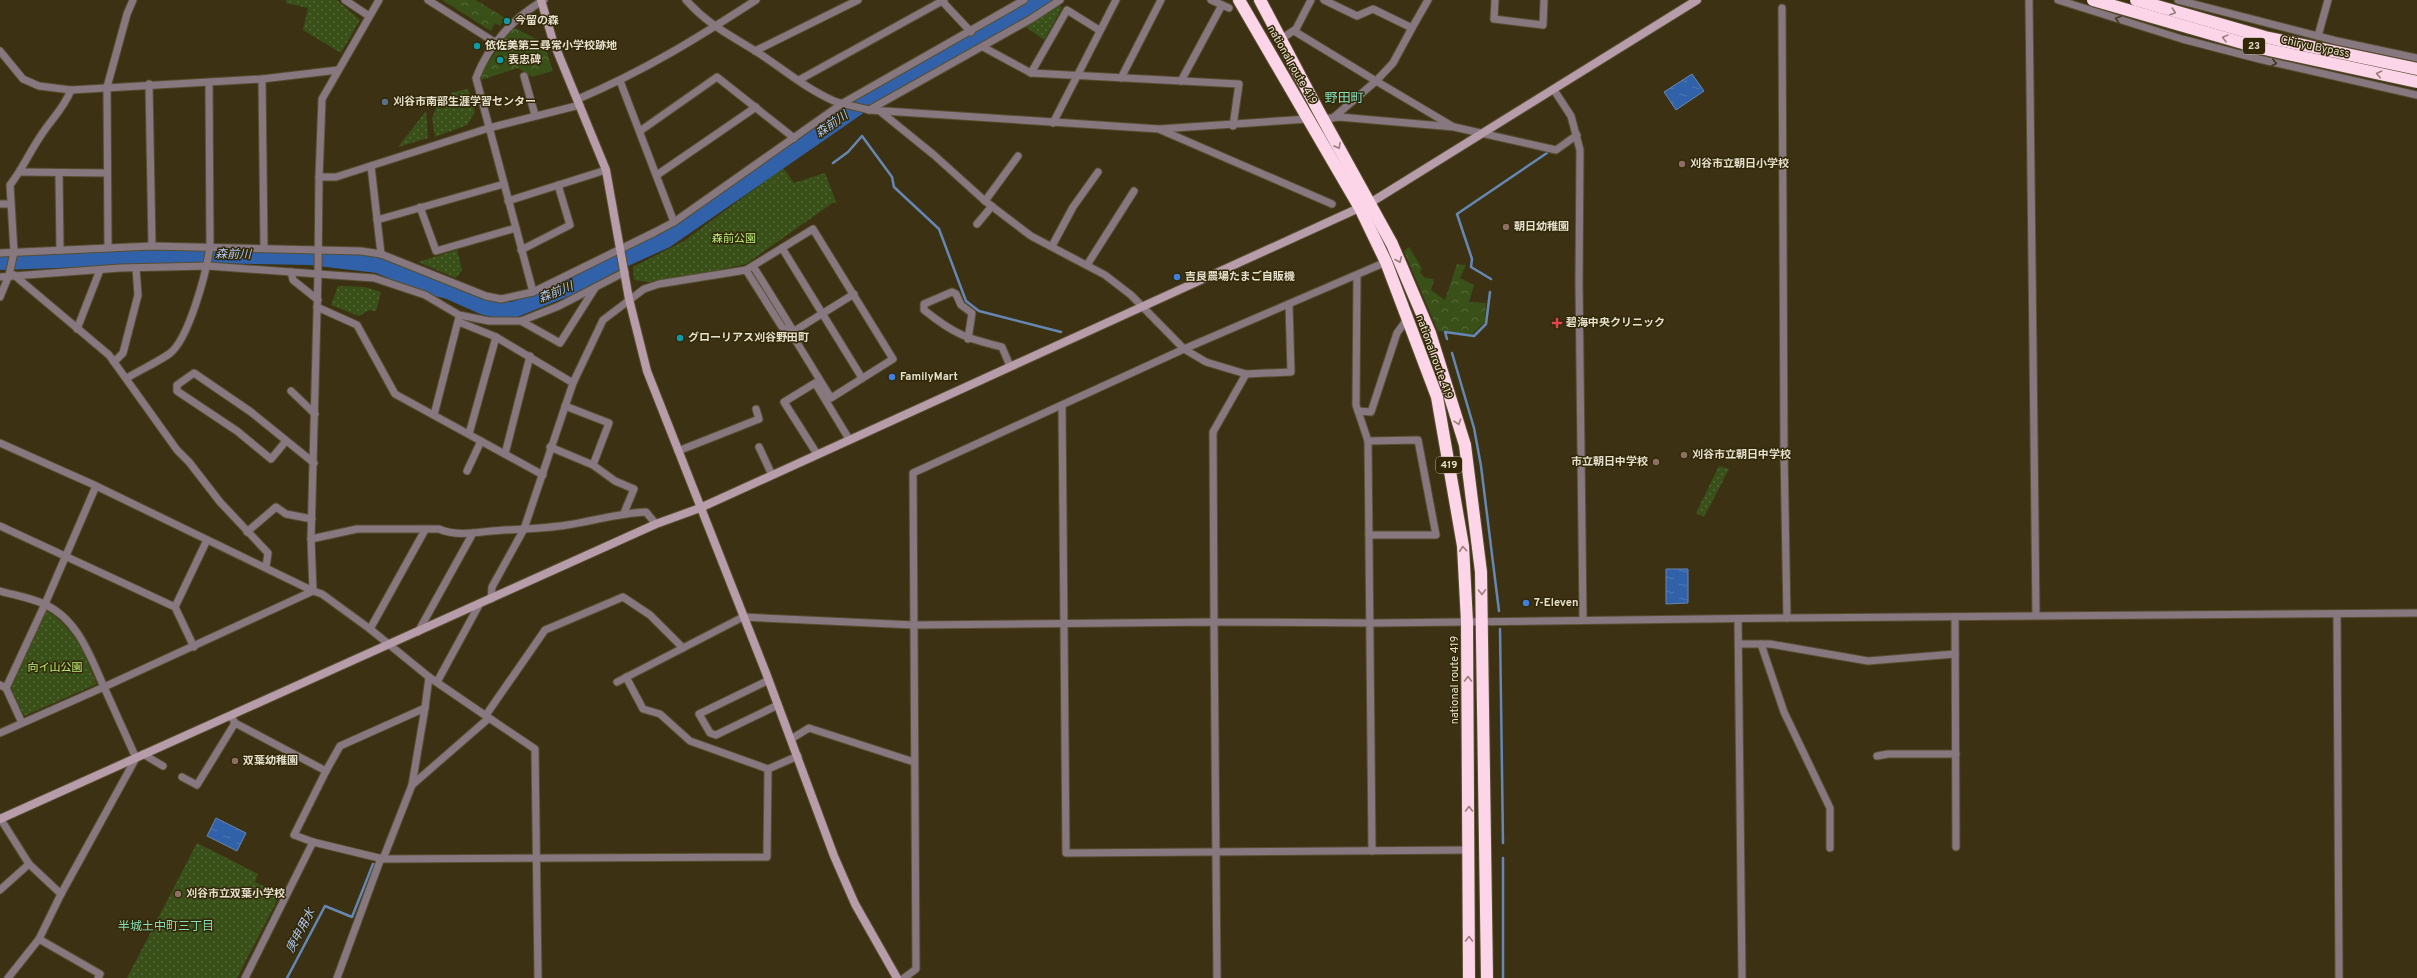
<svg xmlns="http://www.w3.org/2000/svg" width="2417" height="978" font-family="Overpass,'Noto Sans JP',sans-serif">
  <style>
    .green { fill: url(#green-dots) }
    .forest { fill: url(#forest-crowns) }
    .water { fill: url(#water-ripples); stroke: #6687b4 }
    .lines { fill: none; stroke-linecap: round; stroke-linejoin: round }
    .stream { stroke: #6687b4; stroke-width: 2.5 }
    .river { stroke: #3061a9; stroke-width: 16 }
    .street-casing { stroke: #574e31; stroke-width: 9 }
    .secondary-casing { stroke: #574e31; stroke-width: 10 }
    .highway-casing { stroke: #574e31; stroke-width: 14 }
    .street { stroke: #87777f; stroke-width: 7 }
    .secondary { stroke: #b69da9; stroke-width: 8 }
    .highway { stroke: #fcd5e8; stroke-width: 12 }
    .highway-bridge-casing { stroke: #574e31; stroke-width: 14; stroke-linecap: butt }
    .highway-bridge { stroke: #fcd5e8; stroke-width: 12 }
    .oneway { stroke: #977e78 }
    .oneway2 { stroke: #433820 }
    .culture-dot { fill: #0f9aa8; stroke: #322808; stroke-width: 1.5 }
    .service-dot { fill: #5c6f8a; stroke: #322808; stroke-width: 1.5 }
    .education-dot { fill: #8d6e63; stroke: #322808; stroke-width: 1.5 }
    .shop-dot { fill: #3f7fe0; stroke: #322808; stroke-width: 1.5 }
    .health-dot { fill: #e0444e; stroke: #322808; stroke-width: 1.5 }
    .labels { text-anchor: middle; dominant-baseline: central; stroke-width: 3; stroke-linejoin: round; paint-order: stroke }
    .shield { fill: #322808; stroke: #afa892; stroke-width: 1 }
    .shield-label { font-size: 10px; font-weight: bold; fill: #e5dfcd }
    .poi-label { font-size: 11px; font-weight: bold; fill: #e5dfcd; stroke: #322808; text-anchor: start }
    .street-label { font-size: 11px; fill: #e5dfcd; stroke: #322808 }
    .park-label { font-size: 11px; fill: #baee78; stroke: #322808 }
    .water-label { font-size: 12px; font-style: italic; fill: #abc5ed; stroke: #322808 }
    .neighbourhood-label { font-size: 12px; fill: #84debc; stroke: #322808 }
    .quarter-label { font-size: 13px; fill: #84debc; stroke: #322808 }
  </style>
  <defs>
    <pattern id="green-dots" width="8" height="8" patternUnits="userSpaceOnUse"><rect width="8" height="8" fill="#395019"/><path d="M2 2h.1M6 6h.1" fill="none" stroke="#566939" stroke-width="1.8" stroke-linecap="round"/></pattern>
    <pattern id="forest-crowns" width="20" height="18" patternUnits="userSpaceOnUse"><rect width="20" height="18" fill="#395019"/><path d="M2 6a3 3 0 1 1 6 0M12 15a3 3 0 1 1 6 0" fill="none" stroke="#566939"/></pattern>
    <pattern id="water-ripples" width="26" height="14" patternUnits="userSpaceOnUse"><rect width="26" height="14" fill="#3061a9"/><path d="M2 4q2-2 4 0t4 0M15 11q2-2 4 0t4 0" fill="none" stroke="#4e77b4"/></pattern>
  </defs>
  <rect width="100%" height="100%" fill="#3c3213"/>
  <!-- green -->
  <g class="green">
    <polygon points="286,0 337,0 360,20 341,53 303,30 308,8 286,3"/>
    <polygon points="1059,3 1062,8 1044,40 1023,25"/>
    <polygon points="468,89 475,112 467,125 435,137 432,118 438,104 442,109 455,98 450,93"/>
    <polygon points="426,111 428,138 398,147"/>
    <polygon points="783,168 794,183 825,173 837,204 834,202 746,264 670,280 648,282 634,280 633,267 684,241"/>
    <polygon points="457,250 462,270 456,278 418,262"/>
    <polygon points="338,286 365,287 381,292 376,311 369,310 359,316 331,305"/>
    <polygon points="1719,466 1729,469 1704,517 1696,513"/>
    <path d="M47 610C78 633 82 650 97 684L24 716 11 688Z"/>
    <polygon points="197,843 258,874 255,882 280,895 237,978 127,978"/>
  </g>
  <!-- forest -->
  <g class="forest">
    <polygon points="442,0 476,0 505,18 500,26 495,23 491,31"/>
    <polygon points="513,27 544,43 553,71 532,77 518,68 481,80 483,70"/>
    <polygon points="1409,247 1422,268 1420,273 1425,278 1434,279 1431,290 1445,300 1457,264 1466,265 1460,278 1474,285 1469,302 1486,303 1485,322 1472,334 1438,331 1404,251"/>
  </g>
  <!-- water -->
  <g class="water">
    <polygon points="1692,74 1704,91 1676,110 1664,92"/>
    <polygon points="1666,569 1688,569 1688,603 1666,604"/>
    <polygon points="216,818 246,833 237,851 207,836"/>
  </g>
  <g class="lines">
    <!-- stream -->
    <g class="stream">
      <polyline points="833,163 848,152 862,136 892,177 894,187 939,229 966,301 979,311 1061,332"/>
      <polyline points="1491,279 1471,267 1472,259 1457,214 1547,153"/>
      <polyline points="1447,339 1445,332 1474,336 1486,324 1490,292"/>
      <polyline points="1452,353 1474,428 1481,466 1499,611"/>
      <polyline points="1500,629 1503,843"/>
      <polyline points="287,978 325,906 352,917 373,864"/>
      <polyline points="1503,978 1503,858"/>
    </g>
    <!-- river -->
    <polyline class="river" points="0,262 199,255 310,257 378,265 428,286 448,291 484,307 497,310 513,310 577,284 613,264 666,240 867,101 1043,0"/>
    <defs>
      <g id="street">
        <polyline points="345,0 369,16"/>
        <polyline points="428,0 496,43"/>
        <path d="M686 0C708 25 730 35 757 52 782 68 806 89 834 101 845 105 858 107 869 110L1159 129 1308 119"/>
        <polyline points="1211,0 1229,8"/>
        <polyline points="1324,0 1357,16 1373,9 1412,28 1428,0"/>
        <polyline points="1495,0 1494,19 1543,25 1544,0"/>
        <polyline points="2029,0 2036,615"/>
        <polyline points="2058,0 2182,39 2259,59 2417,95"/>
        <polyline points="2178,0 2337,41 2417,58"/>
        <polyline points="942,1 971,32"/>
        <polyline points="1782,8 1784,451 1787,618"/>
        <polyline points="1294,31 1376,81 1393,63 1412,28"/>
        <polyline points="2318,36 2328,0"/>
        <polyline points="1281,39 1296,29 1311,0"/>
        <polyline points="983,47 1031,73 1239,84 1233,126"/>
        <polyline points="0,51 23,79 39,86 71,90 262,79 338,70"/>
        <polyline points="755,51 858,0"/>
        <polyline points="1031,73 1067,10 1099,30"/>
        <polyline points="524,76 535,115"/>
        <polyline points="1121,78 1161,0"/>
        <polyline points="262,79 264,248"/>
        <polyline points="799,80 944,0"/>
        <polyline points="620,81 674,222"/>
        <polyline points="1181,81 1222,5"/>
        <polyline points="149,84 152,246"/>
        <polyline points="1554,90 1571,116 1580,150 1579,282 1583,620"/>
        <path d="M578 99C644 71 696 39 756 0"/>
        <polyline points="580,105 489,128 336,177 319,177 318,274 374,278 425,295 459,315 489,321 521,321 559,306 625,272"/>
        <polyline points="869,110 1031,19 1060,0"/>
        <polyline points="881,112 934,155 985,201 1031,236 1105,275 1131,295 1184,349 1206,362 1246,374 1213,432 1214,622 1375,623 1787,618 2417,613"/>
        <polyline points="1333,118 1376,81 1452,126"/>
        <polyline points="1323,119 1339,117 1454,127 1556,150 1577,135"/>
        <polyline points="1053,123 1116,0"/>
        <polyline points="1161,130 1332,204"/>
        <polyline points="640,131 717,77 794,138"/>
        <polyline points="371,166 381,254"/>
        <polyline points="20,172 107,173"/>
        <polyline points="59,173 60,250"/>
        <polyline points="657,175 756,107"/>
        <polyline points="319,177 322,99 379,0"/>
        <polyline points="508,201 606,170"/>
        <polyline points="985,201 1018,156"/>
        <polyline points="0,204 10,204"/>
        <polyline points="420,207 436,251 516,228"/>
        <polyline points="377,220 504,184"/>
        <polyline points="977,224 992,206"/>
        <polyline points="1052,246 1073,207 1098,172"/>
        <polyline points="108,248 107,87 127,14 133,0"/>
        <polyline points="782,248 862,378"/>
        <polyline points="521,250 570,225 558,185"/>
        <polyline points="0,253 152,246 361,251 381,254 486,296 501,299 533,292 655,232 674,222 843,103 1024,0"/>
        <polyline points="1087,265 1134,191"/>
        <polyline points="753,266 794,332"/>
        <polyline points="746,270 782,327 791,333"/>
        <polyline points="291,272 293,280 318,300"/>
        <polyline points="14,275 109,355 177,450 189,462 220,502 268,553 266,567"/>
        <polyline points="1357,275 1356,405 1368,441 1372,851"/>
        <polyline points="0,277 120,268 208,266 318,274 311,539 313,591 92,484 0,443"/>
        <path d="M533 292 476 78C488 46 514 17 544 0"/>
        <path d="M0 297 9 275 14 252 10 185C22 170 29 153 40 137 51 119 63 110 71 90"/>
        <polyline points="317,307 357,325 395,394 543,475"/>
        <polyline points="521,321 560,343 595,288"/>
        <polyline points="459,322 496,337 573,383"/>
        <polyline points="77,329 100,270"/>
        <path d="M968 339 972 313 961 305 956 294 952 292 924 304V310C954 334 965 338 1002 347L1010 366"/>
        <polyline points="114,362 123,353 138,295 136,268"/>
        <polyline points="1246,374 1291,372 1289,304"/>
        <path d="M127 378C140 370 156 363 169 354 189 340 207 270 210 246L209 83"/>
        <polyline points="291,391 315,414"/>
        <polyline points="565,406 609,423 593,465"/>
        <polyline points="1062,406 1066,853 1469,850"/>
        <polyline points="1358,411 1371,412 1397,333 1407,319"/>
        <polyline points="434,415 459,317"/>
        <polyline points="469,434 496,337"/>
        <polyline points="286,441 271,459 237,431 177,391 177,385 194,373 251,412 314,463"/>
        <polyline points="1368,441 1418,440 1436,535 1369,535"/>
        <polyline points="550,447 593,465 615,481 634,489 624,513"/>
        <polyline points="759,447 772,475"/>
        <polyline points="678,451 759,419 756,409"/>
        <polyline points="505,454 530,356"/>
        <polyline points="817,454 784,402 815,383 849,439"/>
        <polyline points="467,471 481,441"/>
        <polyline points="0,526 175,607 194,647"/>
        <polyline points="247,532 276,507 286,514 312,519"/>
        <path d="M311 539 357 529H439C454 536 474 533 491 531 516 529 542 529 567 525 594 521 619 513 646 512L656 524"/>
        <path d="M0 591C14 595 31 598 44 604 78 619 90 656 104 687L0 733"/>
        <polyline points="491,599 492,587 524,529 573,383 603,320 644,289 659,284 746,270 813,229 893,359 831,398 791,333 854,294"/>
        <polyline points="175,607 207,540"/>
        <polyline points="2337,614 2339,978"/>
        <polyline points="1955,617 1956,847"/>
        <polyline points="1738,619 1742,978"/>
        <polyline points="370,629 425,530"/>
        <polyline points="418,632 473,533"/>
        <polyline points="1739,644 1770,644 1868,661 1955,654"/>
        <polyline points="1761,644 1784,712 1830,808 1830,848"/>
        <polyline points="626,677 643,709 660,714 690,741 768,769"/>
        <polyline points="769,680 699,714 710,733 716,735 778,705"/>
        <polyline points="437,682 479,605"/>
        <polyline points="617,682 743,617 914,625 1214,622 1217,978"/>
        <polyline points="0,685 6,688 22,723"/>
        <polyline points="6,688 45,604 96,486"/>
        <polyline points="425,708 429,677"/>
        <polyline points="486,715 545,630 623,597 650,615 683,648"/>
        <polyline points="231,716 235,723 326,771 294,835 313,842 383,859 767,857 768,769 798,756"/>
        <polyline points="791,739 809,728 914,762"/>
        <polyline points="143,754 163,766"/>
        <polyline points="1877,756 1888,754 1956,754"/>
        <polyline points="326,771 340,746 425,708 412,785"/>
        <polyline points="182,777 197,785 235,723"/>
        <polyline points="0,818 29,864 61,894"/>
        <polyline points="383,859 412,785 489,718 535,749 538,978"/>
        <polyline points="0,890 29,864"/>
        <polyline points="8,978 39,939"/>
        <polyline points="98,978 100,974 39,939 61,894 136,758 104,687 313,591 322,594 370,629 429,677 489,718"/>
        <polyline points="245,978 313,842"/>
        <polyline points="337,978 381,858"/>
        <polyline points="904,978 916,969 913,473 1184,349 1386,262"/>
      </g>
      <g id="secondary">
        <polyline points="541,0 553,41 606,170 629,299 647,371 766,673 834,856 855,904 897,978"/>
        <polyline points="0,819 656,524 700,508 1370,203 1697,0"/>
      </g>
      <g id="highway">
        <polyline points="1239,0 1360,208 1386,262 1437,397 1463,546 1467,622 1469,978"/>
        <polyline points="1260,0 1318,110 1392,244 1430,333 1465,445 1481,572 1487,978"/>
      </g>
    </defs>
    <!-- street casing -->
    <use href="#street" class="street-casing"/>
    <!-- secondary casing -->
    <use href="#secondary" class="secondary-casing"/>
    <!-- highway casing -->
    <use href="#highway" class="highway-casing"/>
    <!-- street -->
    <use href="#street" class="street"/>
    <!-- secondary -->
    <use href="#secondary" class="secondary"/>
    <!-- highway -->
    <use href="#highway" class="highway"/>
    <defs>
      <g id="highway-bridge">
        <polyline points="2093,0 2260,48 2417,82"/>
        <polyline points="2136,0 2265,37 2417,69"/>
      </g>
    </defs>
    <!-- highway-bridge casing -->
    <use href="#highway-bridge" class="highway-bridge-casing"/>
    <!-- highway-bridge -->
    <use href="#highway-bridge" class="highway-bridge"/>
  </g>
  <!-- one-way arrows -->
  <defs><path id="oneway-chevron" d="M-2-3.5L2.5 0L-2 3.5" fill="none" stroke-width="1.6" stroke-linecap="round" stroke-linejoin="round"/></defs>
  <g class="oneway">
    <use href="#oneway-chevron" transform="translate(2173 12) rotate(18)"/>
    <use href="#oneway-chevron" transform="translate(2225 38) rotate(-165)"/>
    <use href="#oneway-chevron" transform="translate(2379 74) rotate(-168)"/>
    <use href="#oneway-chevron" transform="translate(1338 146) rotate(61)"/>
    <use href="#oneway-chevron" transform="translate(1399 260) rotate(67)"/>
    <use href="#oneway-chevron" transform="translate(1458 422) rotate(73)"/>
    <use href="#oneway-chevron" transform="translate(1463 549) rotate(-95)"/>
    <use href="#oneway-chevron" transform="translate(1482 592) rotate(88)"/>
    <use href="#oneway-chevron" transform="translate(1468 679) rotate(-90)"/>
    <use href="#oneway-chevron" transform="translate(1469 809) rotate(-90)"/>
    <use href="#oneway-chevron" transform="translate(1469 939) rotate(-90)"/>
  </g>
  <g class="oneway2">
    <use href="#oneway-chevron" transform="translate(2118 19) rotate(-163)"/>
    <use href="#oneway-chevron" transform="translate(2274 63) rotate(13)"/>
  </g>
  <!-- markers -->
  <g class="culture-dot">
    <circle cx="507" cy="21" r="4"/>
    <circle cx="477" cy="46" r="4"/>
    <circle cx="500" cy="60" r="4"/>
    <circle cx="680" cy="338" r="4"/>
  </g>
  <circle class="service-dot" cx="385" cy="102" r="4"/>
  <g class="education-dot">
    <circle cx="1682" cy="164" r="4"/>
    <circle cx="1506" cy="227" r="4"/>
    <circle cx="1684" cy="455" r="4"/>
    <circle cx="1656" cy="462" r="4"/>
    <circle cx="235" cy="761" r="4"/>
    <circle cx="178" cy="894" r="4"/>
  </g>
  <g class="shop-dot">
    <circle cx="1177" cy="277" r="4"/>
    <circle cx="892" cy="377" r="4"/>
    <circle cx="1526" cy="603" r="4"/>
  </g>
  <path class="health-dot" d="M1555 317h4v4h4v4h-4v4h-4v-4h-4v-4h4z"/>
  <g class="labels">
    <!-- shield labels -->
    <g class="shield">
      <rect x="2243" y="38" width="22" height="16" rx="3"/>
      <rect x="1436" y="457" width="26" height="16" rx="3"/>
    </g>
    <g class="shield-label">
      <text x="2254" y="46">23</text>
      <text x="1449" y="465">419</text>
    </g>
    <!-- poi labels -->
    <g class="poi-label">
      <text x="515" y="21">今留の森</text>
      <text x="485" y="46">依佐美第三尋常小学校跡地</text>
      <text x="508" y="60">表忠碑</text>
      <text x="393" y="102">刈谷市南部生涯学習センター</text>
      <text x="1690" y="164">刈谷市立朝日小学校</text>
      <text x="1514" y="227">朝日幼稚園</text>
      <text x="1185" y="277">吉良農場たまご自販機</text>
      <text x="1566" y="323">碧海中央クリニック</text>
      <text x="688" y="338">グローリアス刈谷野田町</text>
      <text x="900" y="377">FamilyMart</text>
      <text x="1692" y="455">刈谷市立朝日中学校</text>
      <text x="1648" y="462" text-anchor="end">市立朝日中学校</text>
      <text x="1534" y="603">7-Eleven</text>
      <text x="243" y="761">双葉幼稚園</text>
      <text x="186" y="894">刈谷市立双葉小学校</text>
    </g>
    <!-- street labels -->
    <g class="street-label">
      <text transform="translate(2315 47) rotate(12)">Chiryu Bypass</text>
      <text transform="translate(1292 65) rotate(60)">national route 419</text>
      <text transform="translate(1434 357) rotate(70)">national route 419</text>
      <text transform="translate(1455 680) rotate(-90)">national route 419</text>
    </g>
    <!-- park labels -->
    <g class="park-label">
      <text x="734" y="239">森前公園</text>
      <text x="55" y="668">向イ山公園</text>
    </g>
    <!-- water labels -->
    <g class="water-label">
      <text transform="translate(832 125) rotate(-35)">森前川</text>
      <text transform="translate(233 255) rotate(1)">森前川</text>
      <text transform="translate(556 293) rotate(-22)">森前川</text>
      <text transform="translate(301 931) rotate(-62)">庚申用水</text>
    </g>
    <!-- neighbourhood labels -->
    <g class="neighbourhood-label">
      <text x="166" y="927">半城土中町三丁目</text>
    </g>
    <!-- quarter labels -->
    <g class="quarter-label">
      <text x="1344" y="99">野田町</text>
    </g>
  </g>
</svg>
